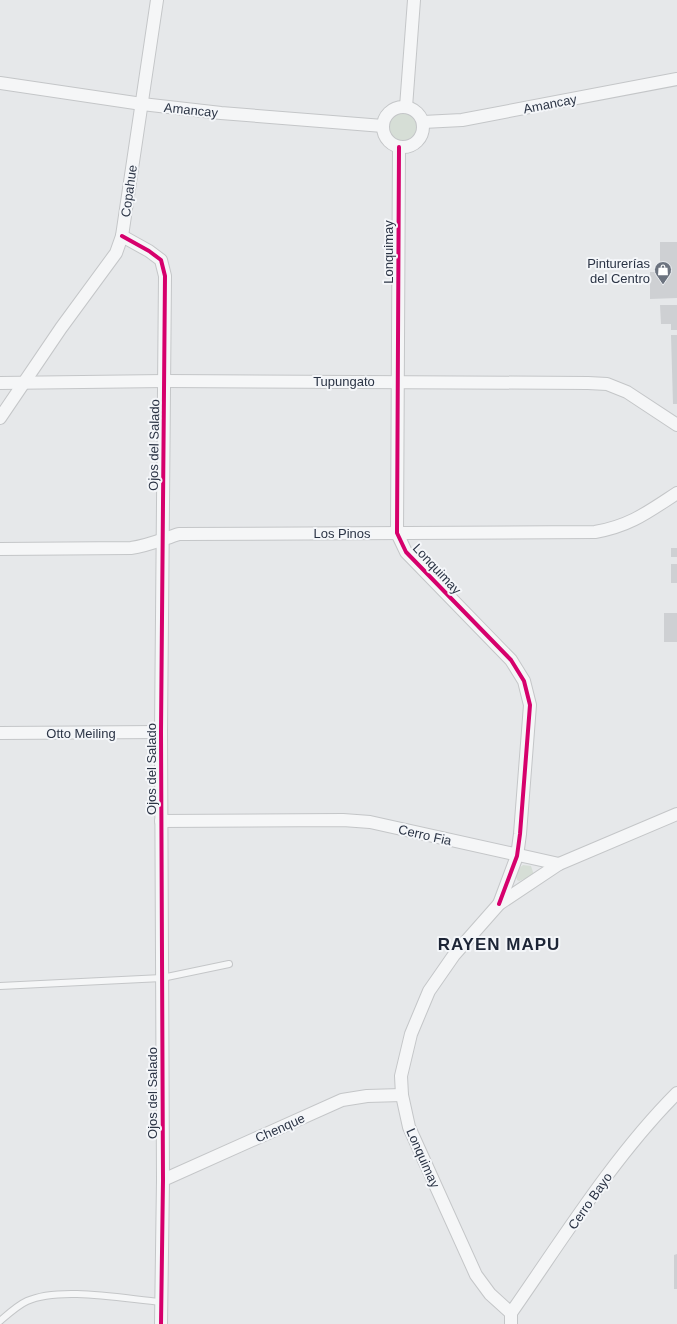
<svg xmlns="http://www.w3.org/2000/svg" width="677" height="1324" font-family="Helvetica,sans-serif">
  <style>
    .green { fill: #d6ded6 }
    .building { fill: #ced0d3 }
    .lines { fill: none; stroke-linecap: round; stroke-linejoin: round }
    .lane-casing { stroke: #c4c6c8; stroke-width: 8 }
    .street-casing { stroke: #c4c6c8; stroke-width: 14 }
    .lane { stroke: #f5f6f7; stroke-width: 6 }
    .street { stroke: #f5f6f7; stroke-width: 12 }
    .cycleway-casing { stroke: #f4f6f9; stroke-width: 6 }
    .cycleway { stroke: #d6006c; stroke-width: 4 }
    .labels { text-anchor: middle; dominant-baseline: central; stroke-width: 4; stroke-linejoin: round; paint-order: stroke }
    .street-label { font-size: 13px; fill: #2b3445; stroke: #f4f6f9 }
    .poi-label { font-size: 13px; fill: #2b3445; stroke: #f4f6f9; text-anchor: end }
    .district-label { font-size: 17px; font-weight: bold; letter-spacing: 1px; fill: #1d2536; stroke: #f4f6f9 }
  </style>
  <rect width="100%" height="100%" fill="#e6e8ea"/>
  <!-- green -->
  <g class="green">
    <circle cx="403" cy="127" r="14"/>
    <path d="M523 865 531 866 534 875 519 881 517 880C514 873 517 870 523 865Z"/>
  </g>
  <!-- building -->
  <g class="building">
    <polygon points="660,242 677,242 677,298 650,299 650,272 660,272"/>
    <polygon points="660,305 677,305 677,330 671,330 671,324 661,324"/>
    <polygon points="671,335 677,335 677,404 673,404"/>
    <rect x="671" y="548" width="6" height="9"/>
    <rect x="671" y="564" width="6" height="19"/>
    <rect x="664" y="613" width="13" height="29"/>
    <polygon points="677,1254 677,1289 674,1289 674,1255"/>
  </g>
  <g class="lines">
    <defs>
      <g id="lane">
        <polyline points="0,986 162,978 229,964"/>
        <path d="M0 1321C8 1314 18 1305 27 1301 60 1286 125 1299 161 1302"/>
      </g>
      <g id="street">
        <polyline points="0,83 142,104 221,113 383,126"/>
        <circle cx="403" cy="127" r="20"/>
        <polyline points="406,107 414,0"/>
        <polyline points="423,122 462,120 677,79"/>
        <polyline points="399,147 397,533 406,552 511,660 524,681 530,705 520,834 517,856 499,904"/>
        <polyline points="122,236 149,251 161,260 165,276 161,732 163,1180 161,1324"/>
        <polyline points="0,383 165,381 588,383 607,384 627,392 677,425"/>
        <polyline points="0,418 61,328 116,253 122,236 157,0"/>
        <path d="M0 549 131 548C148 546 163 539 179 534L595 532C630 526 648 512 677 493"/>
        <polyline points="0,733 161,732"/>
        <polyline points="161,821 343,820 370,822 559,864"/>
        <polyline points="163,1180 342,1100 367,1096 402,1095"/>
        <path d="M511 1313C562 1240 614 1156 677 1093"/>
        <polyline points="511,1324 511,1313 490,1294 476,1275 409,1127 402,1095 401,1076 411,1034 429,991 454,955 499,904 559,864 677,814"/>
      </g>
    </defs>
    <!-- lane casing -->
    <use href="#lane" class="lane-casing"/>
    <!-- street casing -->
    <use href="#street" class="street-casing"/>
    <!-- lane -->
    <use href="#lane" class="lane"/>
    <!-- street -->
    <use href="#street" class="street"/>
    <defs>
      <g id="cycleway">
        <polyline points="399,147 397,533 406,552 511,660 524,681 530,705 520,834 517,856 499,904"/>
        <polyline points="122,236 149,251 161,260 165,276 161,732 163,1180 161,1324"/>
      </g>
    </defs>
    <!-- cycleway casing -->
    <use href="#cycleway" class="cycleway-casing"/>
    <!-- cycleway -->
    <use href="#cycleway" class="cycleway"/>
  </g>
  <!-- icons -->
  <defs>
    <symbol id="shop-pin" viewBox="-11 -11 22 30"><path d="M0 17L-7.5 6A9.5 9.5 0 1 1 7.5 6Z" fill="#6c737f" stroke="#f4f6f9"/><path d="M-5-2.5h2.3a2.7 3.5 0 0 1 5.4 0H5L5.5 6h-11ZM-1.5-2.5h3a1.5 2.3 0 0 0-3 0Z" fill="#fff"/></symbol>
  </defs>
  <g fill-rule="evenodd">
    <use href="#shop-pin" x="653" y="260" width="20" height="27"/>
  </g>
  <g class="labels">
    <!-- street labels -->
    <g class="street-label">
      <text transform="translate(550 104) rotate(-11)">Amancay</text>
      <text transform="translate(191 110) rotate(6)">Amancay</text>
      <text transform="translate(129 191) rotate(-82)">Copahue</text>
      <text transform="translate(388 252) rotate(-90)">Lonquimay</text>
      <text x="344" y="381">Tupungato</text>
      <text transform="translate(154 445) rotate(-89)">Ojos del Salado</text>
      <text x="342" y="533">Los Pinos</text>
      <text transform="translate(437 569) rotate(47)">Lonquimay</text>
      <text x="81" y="733">Otto Meiling</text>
      <text transform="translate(151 769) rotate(-90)">Ojos del Salado</text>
      <text transform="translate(425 835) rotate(13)">Cerro Fia</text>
      <text transform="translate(152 1093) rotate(-90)">Ojos del Salado</text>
      <text transform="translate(280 1128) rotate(-24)">Chenque</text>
      <text transform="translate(423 1158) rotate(66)">Lonquimay</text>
      <text transform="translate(590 1201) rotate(-55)">Cerro Bayo</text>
    </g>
    <!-- poi labels -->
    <g class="poi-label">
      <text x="650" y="263">Pinturerías<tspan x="650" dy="15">del Centro</tspan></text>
    </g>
    <!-- district labels -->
    <g class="district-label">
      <text x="499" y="944">RAYEN MAPU</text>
    </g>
  </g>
</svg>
